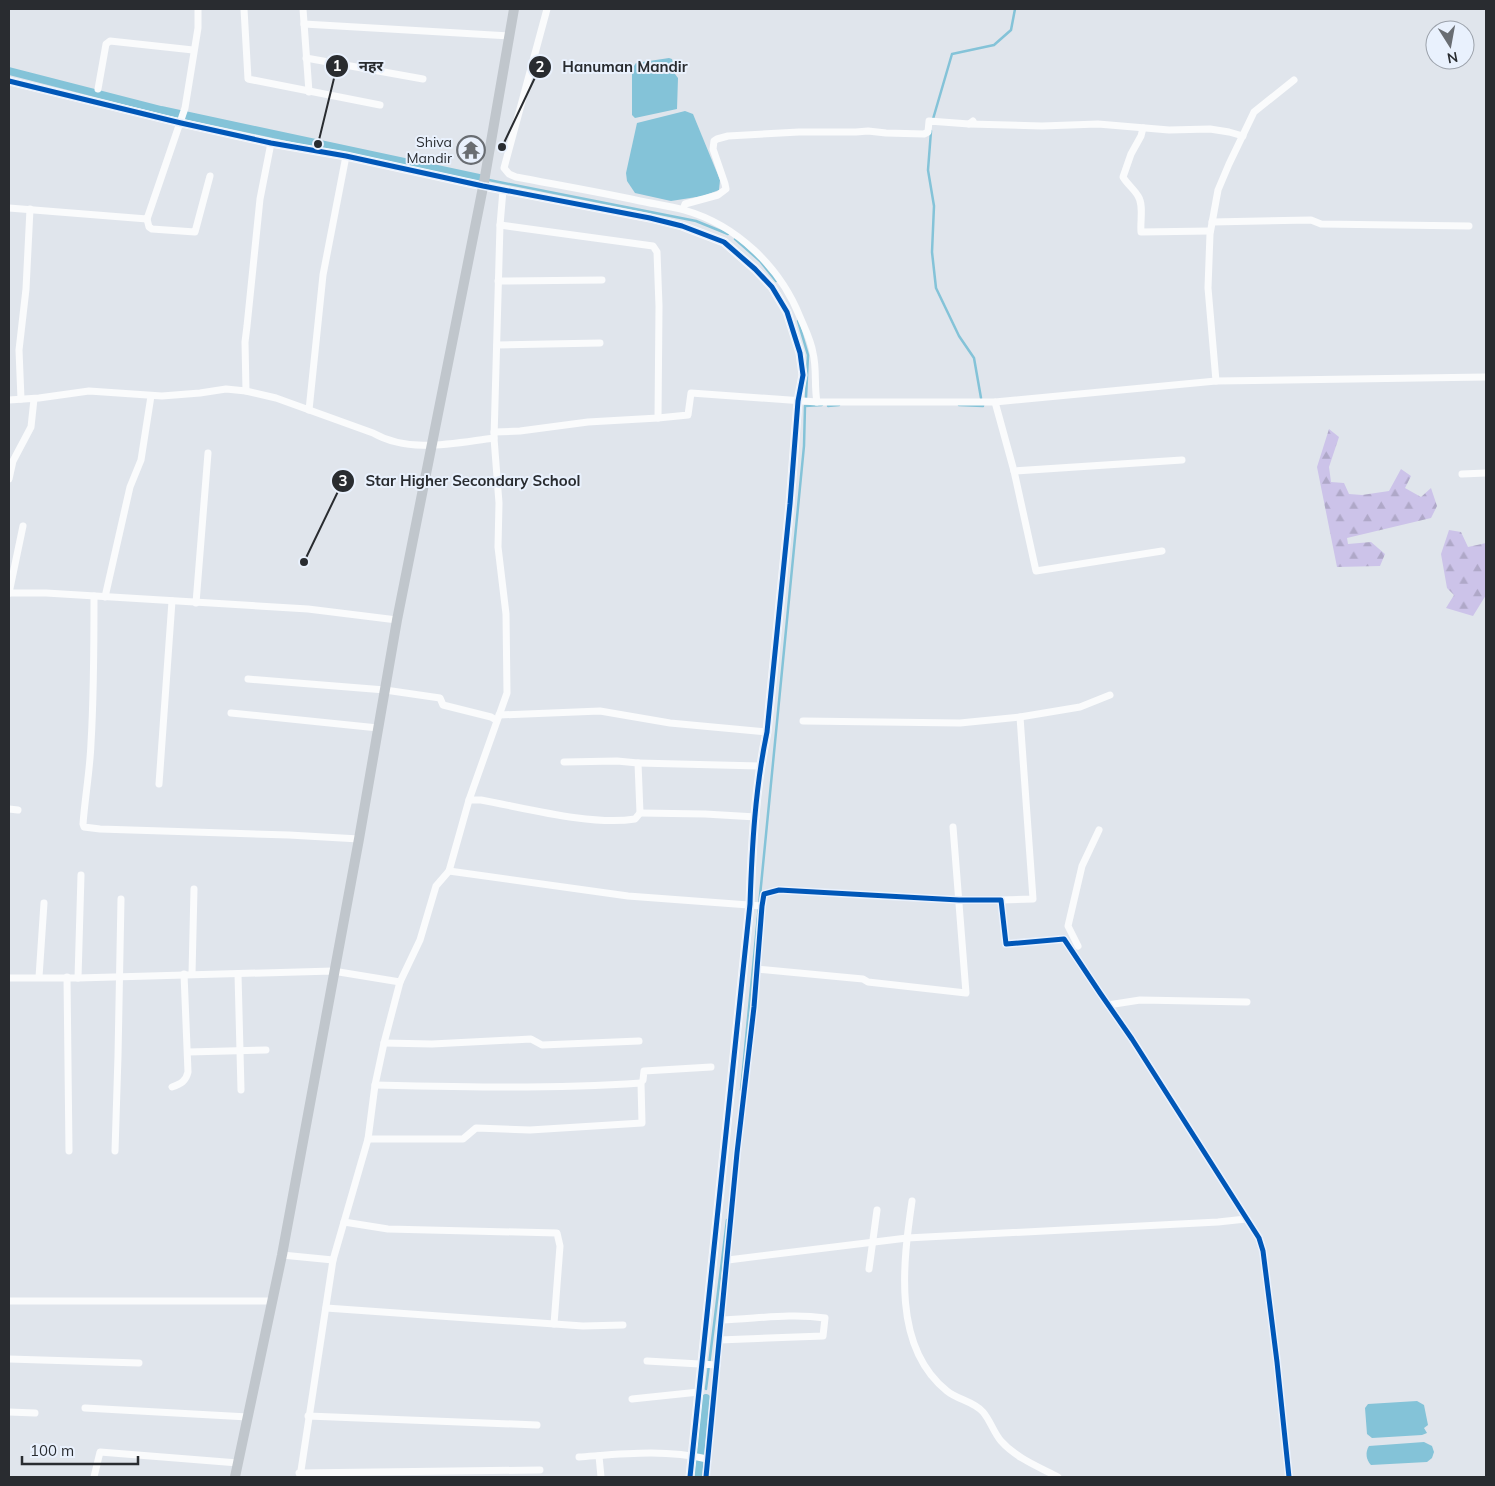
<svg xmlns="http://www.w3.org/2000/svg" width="1495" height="1486" font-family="Mulish,'Noto Sans Devanagari',sans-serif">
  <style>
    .forest { fill: url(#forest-firs) }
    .water { fill: #84c3d8 }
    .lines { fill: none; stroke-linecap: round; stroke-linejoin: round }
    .stream { stroke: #84c3d8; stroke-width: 2.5 }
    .canal { stroke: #84c3d8; stroke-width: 8 }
    .minor { stroke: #fafbfc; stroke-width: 7 }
    .tertiary { stroke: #fafbfc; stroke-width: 9 }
    .primary { stroke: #c0c6cc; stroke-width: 10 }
    .cycleway-casing { stroke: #e9f1fd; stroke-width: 8 }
    .cycleway { stroke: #0057b8; stroke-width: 5 }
    .labels { text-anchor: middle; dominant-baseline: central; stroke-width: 4; stroke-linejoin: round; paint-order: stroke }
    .poi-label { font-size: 14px; fill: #292c30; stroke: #e9f1fd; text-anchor: end }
    .leader { fill: none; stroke: #292c30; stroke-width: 2 }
    .callout-dot { fill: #292c30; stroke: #e9f1fd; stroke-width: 2 }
    .mark-label { font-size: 15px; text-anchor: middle; font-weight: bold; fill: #fff }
    .callout-label { font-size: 15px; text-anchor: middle; font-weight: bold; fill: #292c30; stroke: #e9f1fd; stroke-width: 4; stroke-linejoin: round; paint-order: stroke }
  </style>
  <defs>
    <pattern id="forest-firs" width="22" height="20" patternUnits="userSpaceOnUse" patternTransform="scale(1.25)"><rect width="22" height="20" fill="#ccc3e9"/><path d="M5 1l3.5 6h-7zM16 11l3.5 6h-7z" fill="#afa8c8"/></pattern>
  </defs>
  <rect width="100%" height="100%" fill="#e0e5ec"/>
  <!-- forest -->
  <g class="forest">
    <polygon points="1329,429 1339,437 1329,467 1331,482 1344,483 1349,494 1362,495 1389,491 1401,469 1411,476 1405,488 1421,497 1431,488 1437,506 1431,518 1347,538 1348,544 1371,542 1385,554 1380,566 1337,567 1317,467"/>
    <polygon points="1449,530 1461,532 1468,547 1486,543 1486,595 1473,616 1446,608 1454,595 1447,588 1441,554"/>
  </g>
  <!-- water -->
  <g class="water">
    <polygon points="669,58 672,59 675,74 678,78 677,109 635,118 632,115 632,69 636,63"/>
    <polygon points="685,111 693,114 720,180 719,190 703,196 671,201 635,193 627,181 626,173 637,123"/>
    <polygon points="1417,1401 1424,1405 1428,1425 1424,1428 1427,1433 1422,1435 1372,1438 1367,1434 1365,1408 1368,1404"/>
    <path d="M1424 1442 1432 1446 1434 1452 1432 1458 1427 1462 1371 1465C1366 1460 1365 1452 1369 1446Z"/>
  </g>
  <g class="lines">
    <!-- stream -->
    <g class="stream">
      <polyline points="933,119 952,54 994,45 1011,30 1015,9"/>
      <polyline points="931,131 928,170 934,206 932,252 936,288 959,336 974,358 981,398"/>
      <polyline points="489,180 696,221 728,234"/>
      <polyline points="735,239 760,261 776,281"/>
      <polyline points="798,321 808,355 806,398"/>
      <polyline points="959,405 983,406 983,404"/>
      <polyline points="828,406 839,405"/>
      <polyline points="741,1090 804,446 805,406 822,405"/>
      <polyline points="706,1389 727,1220"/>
    </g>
    <!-- canal -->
    <g class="canal">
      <polyline points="9,71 161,110 479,178"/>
      <polyline points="698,1477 706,1398"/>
    </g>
    <!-- minor -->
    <g class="minor">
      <polyline points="244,9 248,79 380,105"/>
      <polyline points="303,9 309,92"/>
      <path d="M547 9 504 168 509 174 516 177C558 185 599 192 640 201 654 204 670 206 684 210 737 225 780 267 800 317 805 329 811 340 813 353 817 369 814 386 817 402"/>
      <polyline points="304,24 510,36"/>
      <polyline points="306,58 423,79"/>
      <polyline points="98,89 106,44 110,41 193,50"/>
      <polyline points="969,124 1042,126 1098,124 1169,130 1210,129 1229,132 1243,136"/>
      <path d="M1143 128 1141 136 1131 154 1123 177C1127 184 1134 189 1138 196 1144 205 1140 221 1141 232L1210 231"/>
      <polyline points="9,208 147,219 185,108 198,28 198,9"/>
      <polyline points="683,209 685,204 718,195 726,189 725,184 713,149 714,141 717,139 728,136 799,132 856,132 868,131 886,133 924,134 928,132 929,121 969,124 973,121"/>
      <polyline points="147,219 149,227 152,229 195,232 210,176"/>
      <polyline points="1212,222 1311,220 1321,224 1469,226"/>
      <polyline points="498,281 602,280"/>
      <polyline points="497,345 600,343"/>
      <polyline points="1216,381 1208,288 1210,234 1218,190 1229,164 1254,112 1294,80"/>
      <polyline points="246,391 245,342 247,326 260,199 271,143"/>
      <polyline points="21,399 19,350 26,289 30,209"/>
      <path d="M9 400 39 398 89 391 162 396 200 393 226 389 246 391 276 398 373 433C410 454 454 443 494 438"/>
      <polyline points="995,402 1014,471 1036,571 1162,551"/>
      <polyline points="309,410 323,275 346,156"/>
      <polyline points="658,418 688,415 691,393 817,402 995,402 1216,381 1486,377"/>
      <polyline points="494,432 520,431 588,422 658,418 659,306 657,252 653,246 500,225"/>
      <polyline points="1014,471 1182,460"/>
      <polyline points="1462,474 1486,473"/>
      <polyline points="9,479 13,461 31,427 34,399"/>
      <polyline points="9,593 46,593 308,609 397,620"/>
      <polyline points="9,593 23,526"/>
      <path d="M94 596C94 645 94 694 91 743 90 770 85 797 83 824L84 827 100 829 289 835 359 839"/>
      <polyline points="105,597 130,487 141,460 151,396"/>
      <polyline points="196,603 208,453"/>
      <polyline points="248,679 385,690 440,698 443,705 491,717 496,720"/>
      <polyline points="231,713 378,728"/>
      <polyline points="499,715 600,711 670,723 767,732"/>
      <polyline points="803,721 960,723 1020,717 1080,707 1110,695"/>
      <polyline points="638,763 760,766"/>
      <polyline points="159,784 172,601"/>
      <path d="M469 800H481C525 808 592 826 635 819L640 813 638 763 617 761 564 762"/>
      <polyline points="9,809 18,810"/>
      <polyline points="640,813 705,814 756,817"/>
      <polyline points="449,871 628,896 762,906"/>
      <polyline points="1001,900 1033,899 1020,717"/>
      <polyline points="1078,946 1068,926 1082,866 1099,830"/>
      <polyline points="757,969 863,979 868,982 966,993 953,827"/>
      <polyline points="192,974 194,889"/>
      <polyline points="238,974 241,1090"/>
      <polyline points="39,977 44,903"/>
      <polyline points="67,977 69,1151"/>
      <polyline points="9,978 78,978 333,971 400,982 420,940 436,886 449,871 469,800 507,693 506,614 498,547 499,503 494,438 500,225 503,190"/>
      <polyline points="78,978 81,875"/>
      <polyline points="1108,1005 1140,1000 1247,1002"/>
      <polyline points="384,1043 432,1044 531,1039 542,1045 639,1041"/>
      <polyline points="188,1052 266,1050"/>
      <polyline points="643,1080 644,1071 711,1067"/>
      <path d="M172 1087C181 1084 186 1081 188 1072L184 974"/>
      <path d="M368 1139H463L476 1128 530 1130 642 1123 641 1083C553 1089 464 1087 375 1085"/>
      <polyline points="115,1151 118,1056 121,899"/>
      <path d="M912 1201C903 1263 892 1347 947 1391 958 1400 973 1401 983 1412 990 1420 994 1433 1001 1441 1016 1458 1039 1467 1058 1477"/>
      <polyline points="344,1222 388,1229 557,1233 560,1246 554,1324"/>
      <polyline points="282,1255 333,1260"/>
      <polyline points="728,1260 907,1238 1218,1222 1246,1219"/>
      <polyline points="869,1269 877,1210"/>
      <polyline points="9,1301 272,1301"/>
      <polyline points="326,1308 583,1326 623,1325"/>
      <path d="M719 1340 823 1336 825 1318C790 1313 756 1319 721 1320"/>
      <polyline points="9,1359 139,1363"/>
      <polyline points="647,1361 717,1365"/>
      <polyline points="632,1399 699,1392"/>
      <polyline points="85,1408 248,1417"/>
      <polyline points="9,1412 35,1413"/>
      <polyline points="308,1416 537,1425"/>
      <polyline points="599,1456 601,1477"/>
      <path d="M579 1457C622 1454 665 1449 707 1459"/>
      <polyline points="299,1473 540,1470"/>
      <polyline points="94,1477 100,1452 238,1463"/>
      <polyline points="300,1477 333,1260 368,1139 375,1085 384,1043 400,982"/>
      <polyline points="706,1477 737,1153 754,1007 762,906 764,894 779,890 959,900 1001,900 1006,944 1064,939 1100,993 1132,1039 1259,1238 1263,1251 1277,1362 1289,1477"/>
    </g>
    <!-- tertiary -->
    <path class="tertiary" d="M9 81 181 123 271 143 346 156 483 186 650 218 682 226 724 242 755 269 772 287 787 312 800 353 803 375 798 401 790 504 767 732C755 789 752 847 750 904L690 1477"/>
    <!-- primary -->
    <polyline class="primary" points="235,1477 282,1255 359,839 397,620 484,182 514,9"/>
    <defs>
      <g id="cycleway">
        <path d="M9 81 181 123 271 143 346 156 483 186 650 218 682 226 724 242 755 269 772 287 787 312 800 353 803 375 798 401 790 504 767 732C755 789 752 847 750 904L690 1477"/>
        <polyline points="706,1477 737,1153 754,1007 762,906 764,894 779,890 959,900 1001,900 1006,944 1064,939 1100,993 1132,1039 1259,1238 1263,1251 1277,1362 1289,1477"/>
      </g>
    </defs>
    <!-- cycleway casing -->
    <use href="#cycleway" class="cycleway-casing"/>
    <!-- cycleway -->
    <use href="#cycleway" class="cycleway"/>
  </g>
  <!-- icons -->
  <defs>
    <symbol id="temple-ring" viewBox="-11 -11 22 22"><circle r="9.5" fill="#e9f1fd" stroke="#696d72" stroke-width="1.5"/><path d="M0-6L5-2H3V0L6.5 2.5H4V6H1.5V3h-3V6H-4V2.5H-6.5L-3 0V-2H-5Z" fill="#696d72"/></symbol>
  </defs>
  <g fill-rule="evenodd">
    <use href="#temple-ring" x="455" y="134" width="32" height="32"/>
  </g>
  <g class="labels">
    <!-- poi labels -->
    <g class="poi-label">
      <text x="452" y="142">Shiva<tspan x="452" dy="16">Mandir</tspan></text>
    </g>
  </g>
  <!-- callouts -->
  <path class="leader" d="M318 144L337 66M502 147L540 67M304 562L343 481"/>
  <g class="callout-dot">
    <circle cx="318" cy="144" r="5"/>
    <circle cx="502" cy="147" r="5"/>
    <circle cx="304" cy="562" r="5"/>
    <circle cx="337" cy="66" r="12"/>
    <circle cx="540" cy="67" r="12"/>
    <circle cx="343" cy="481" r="12"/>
  </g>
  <g class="mark-label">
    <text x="337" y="71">1</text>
    <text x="540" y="72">2</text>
    <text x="343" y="486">3</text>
  </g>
  <g class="callout-label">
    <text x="371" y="71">नहर</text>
    <text x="625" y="72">Hanuman Mandir</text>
    <text x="473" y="486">Star Higher Secondary School</text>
  </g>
  <!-- border -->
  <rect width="1495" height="1486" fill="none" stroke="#292c30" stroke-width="20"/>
  <!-- north arrow -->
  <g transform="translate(1450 45) rotate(169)"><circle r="24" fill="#e9f1fd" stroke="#9ca2ab"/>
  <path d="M0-4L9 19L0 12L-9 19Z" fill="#696d72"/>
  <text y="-8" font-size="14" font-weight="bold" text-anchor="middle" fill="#292c30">N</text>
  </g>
  <!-- scale -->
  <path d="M22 1456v8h116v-8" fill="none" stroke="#292c30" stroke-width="2.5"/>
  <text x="30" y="1456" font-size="15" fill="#292c30" stroke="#e9f1fd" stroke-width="4" paint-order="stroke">100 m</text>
</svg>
